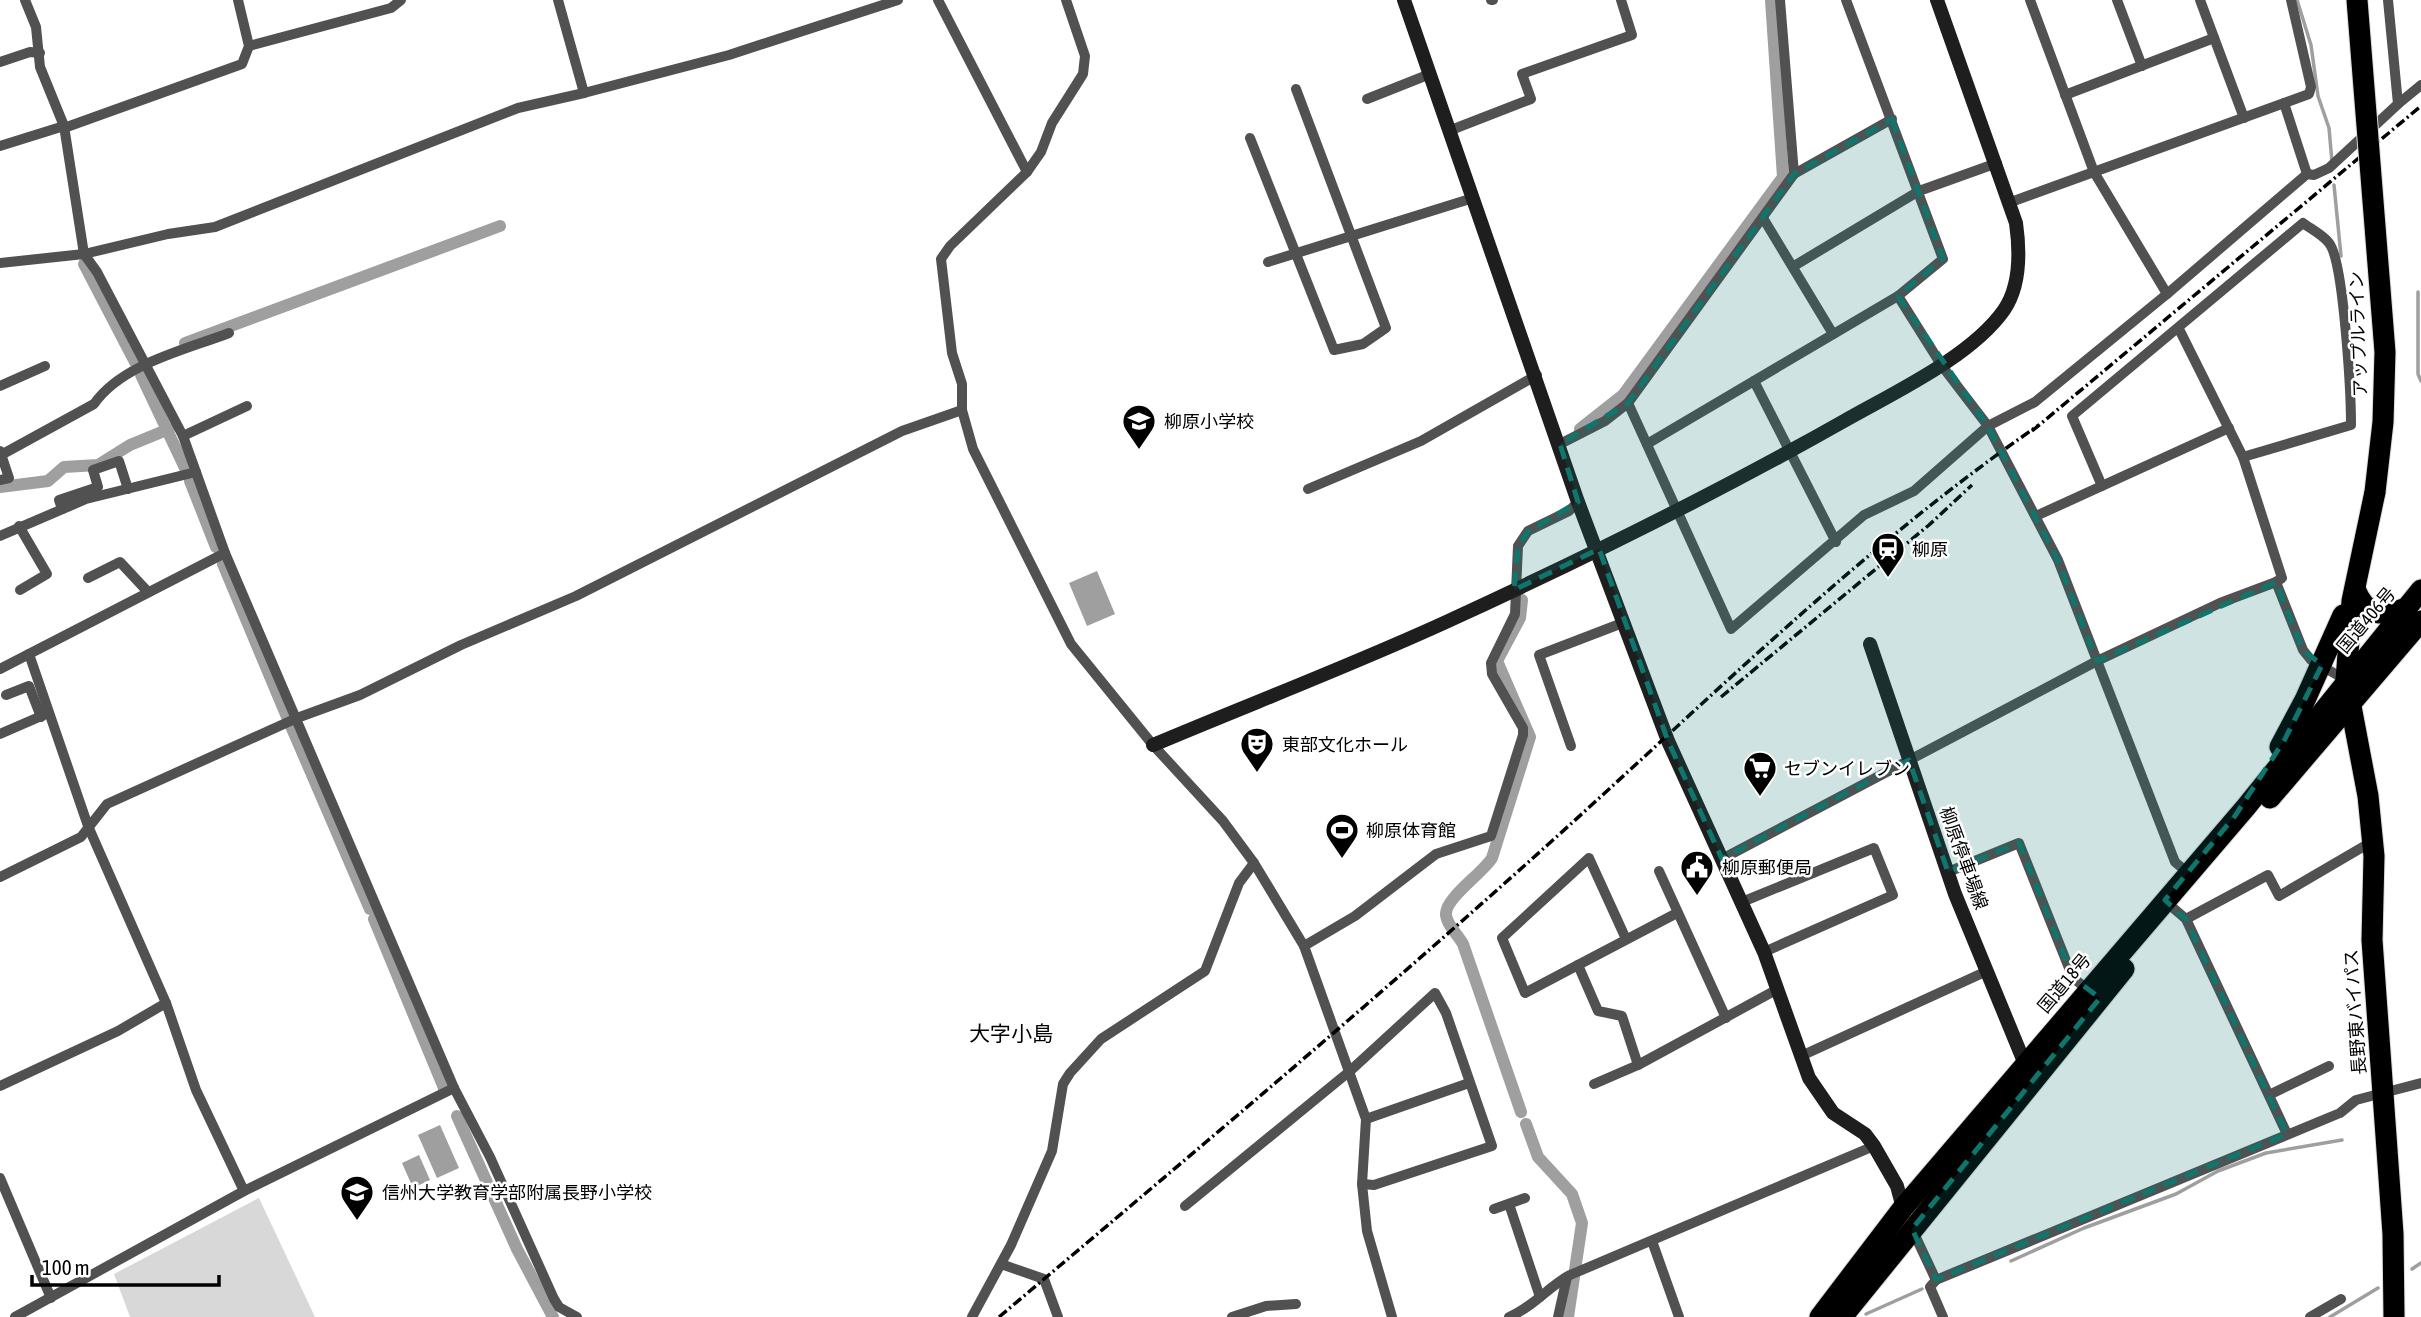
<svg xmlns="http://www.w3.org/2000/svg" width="2421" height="1317" font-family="'Asap Condensed','Noto Sans JP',sans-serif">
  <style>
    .green { fill: #d8d8d8 }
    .water { fill: #9f9f9f }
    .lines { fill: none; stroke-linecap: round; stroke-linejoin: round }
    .stream { stroke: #9f9f9f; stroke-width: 3.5 }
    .canal { stroke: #9f9f9f; stroke-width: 12 }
    .highway-casing { stroke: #dbdbdb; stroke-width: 23 }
    .street { stroke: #515151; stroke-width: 10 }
    .secondary { stroke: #1e1e1e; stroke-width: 14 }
    .highway { stroke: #000; stroke-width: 21 }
    .rail { stroke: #000; stroke-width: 3.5; stroke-dasharray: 10 3.5 2 3.5; stroke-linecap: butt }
    .highway-bridge-casing { stroke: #dbdbdb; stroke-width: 23; stroke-linecap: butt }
    .highway-bridge { stroke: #000; stroke-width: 21 }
    .marked { fill: #0f766e; fill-opacity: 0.2; stroke: #0f766e; stroke-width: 5; stroke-dasharray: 14 9; stroke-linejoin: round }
    .labels { text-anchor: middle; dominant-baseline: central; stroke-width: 5; stroke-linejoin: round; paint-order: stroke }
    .street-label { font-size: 18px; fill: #000; stroke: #fff }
    .poi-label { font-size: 18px; fill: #000; stroke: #fff; text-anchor: start }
    .quarter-label { font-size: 21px; fill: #000; stroke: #fff }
  </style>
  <rect width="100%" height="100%" fill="#fff"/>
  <!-- green -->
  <polygon class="green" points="259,1198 315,1317 130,1317 114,1274"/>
  <!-- water -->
  <g class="water">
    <polygon points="1097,571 1115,614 1087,626 1069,583"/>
    <polygon points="440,1125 459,1168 437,1178 418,1135"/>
    <polygon points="419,1155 430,1180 413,1188 402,1163"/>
  </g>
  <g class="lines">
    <!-- stream -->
    <g class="stream">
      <polyline points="2297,0 2311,45 2318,96 2329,128 2332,162"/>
      <polyline points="2334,185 2341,256"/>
      <polyline points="2418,292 2418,374 2421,381"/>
      <polyline points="2011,1261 2084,1228 2176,1194 2218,1171 2266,1153 2342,1140"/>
      <polyline points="2412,1269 2421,1263"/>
      <polyline points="1866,1314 1922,1289"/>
      <polyline points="2330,1317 2378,1288"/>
    </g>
    <!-- canal -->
    <g class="canal">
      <polyline points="84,264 135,362"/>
      <polyline points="185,343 500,226"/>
      <polyline points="141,375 185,468"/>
      <polyline points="1580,429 1623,395 1783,177 1771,0"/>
      <polyline points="190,481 216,547"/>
      <polyline points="0,487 48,481 64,467 98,465 130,445 169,429"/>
      <polyline points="223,564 287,717"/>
      <polyline points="291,726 370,909"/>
      <polyline points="374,919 444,1088"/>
      <path d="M1521 1112 1463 944C1458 935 1447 925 1446 915 1444 899 1483 873 1492 858L1530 737 1497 661 1520 618 1522 600"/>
      <polyline points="457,1116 517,1249 553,1317"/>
      <polyline points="1526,1124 1538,1157 1572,1194 1582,1223 1568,1317"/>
    </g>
    <defs>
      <g id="highway">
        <polyline points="2375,492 2352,601 2346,680 2368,796 2374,856 2372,940 2393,1234 2394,1317"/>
        <path d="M2355 589C2366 615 2380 618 2406 608"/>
        <polyline points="2280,747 2305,700 2343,615"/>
        <polyline points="2270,798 2421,621"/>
        <polyline points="1820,1317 1903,1208 2246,807 2421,590"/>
        <polyline points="1842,1317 2124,969"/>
      </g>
    </defs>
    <!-- highway casing -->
    <use href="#highway" class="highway-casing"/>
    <!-- street -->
    <g class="street">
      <polyline points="25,0 36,27 40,67 64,126 84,254 97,272 183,436 225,553 454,1088 490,1157 554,1299 559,1307 577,1317"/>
      <polyline points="558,0 584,93 729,55 898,0"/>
      <polyline points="938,0 1027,172"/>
      <polyline points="1066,0 1085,56 1083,74 1052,123 1041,152 1027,172 950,246 941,259 952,353 962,384 962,410 973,449 1071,644 1153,745 1223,821 1254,863 1304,946 1366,1119 1362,1184 1367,1231 1392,1317"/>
      <polyline points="1491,0 1493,0"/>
      <polyline points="2030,0 2094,172 2167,294"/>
      <polyline points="2117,0 2142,66"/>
      <polyline points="2200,0 2244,118"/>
      <polyline points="249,46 391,8 401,0"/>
      <polyline points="0,62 30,52 40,53"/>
      <polyline points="2065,95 2214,38"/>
      <polyline points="1367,99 1430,74"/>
      <polyline points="2284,103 2307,174"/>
      <polyline points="2398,104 2421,85"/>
      <polyline points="64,128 242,64 249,46 238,0"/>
      <polyline points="1451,130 1531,99 1522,74 1632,35 1621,0"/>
      <polyline points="1250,138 1334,350 1363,344 1386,328 1296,89"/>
      <polyline points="0,146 64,126"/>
      <polyline points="1794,174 1892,119"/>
      <polyline points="2011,202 2309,94 2311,87 2291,0"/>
      <polyline points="1763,218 1833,334"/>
      <polyline points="1268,262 1473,198"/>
      <polyline points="0,263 84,254 168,234 215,227 518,108 584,93"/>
      <polyline points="1794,266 1919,191 1997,163"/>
      <polyline points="1898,296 1942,366 1988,426 2058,560 2175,862 2187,872"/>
      <polyline points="1754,381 1836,542"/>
      <polyline points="0,386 45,366"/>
      <polyline points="1628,403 1731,629 1864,515 1914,491 1988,426 2035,402 2167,294 2307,174 2314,175 2329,168 2398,104 2388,0"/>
      <polyline points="183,436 247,406"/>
      <polyline points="1560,444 1605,421 1628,403 1794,174 1780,0"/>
      <polyline points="1647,444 1898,296 1943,259 1846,0"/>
      <polyline points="0,451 9,478 0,480"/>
      <path d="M1 455 94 404C122 364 185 350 229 333"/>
      <polyline points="2243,457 2282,578 2276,582"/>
      <path d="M2102 486 2072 416 2303 223C2311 229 2323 235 2329 243 2344 261 2351 396 2351 425L2243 457 2179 329"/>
      <polyline points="1308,489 1421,441 1537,375"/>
      <polyline points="62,509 59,500 98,487 93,470 119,461 128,489"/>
      <polyline points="2036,516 2229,428"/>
      <polyline points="19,526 47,574 20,590"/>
      <polyline points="0,536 86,499 196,472"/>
      <polyline points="88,578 120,562 148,592"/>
      <polyline points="29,654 88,826 166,1003 196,1090 244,1191"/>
      <polyline points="0,669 225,553"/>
      <polyline points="6,695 29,686 41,717"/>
      <polyline points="0,734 46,714"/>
      <polyline points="1571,746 1539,655 1625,622"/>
      <polyline points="1722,859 2097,661 2220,603 2276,582 2303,650 2311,660 2346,680"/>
      <polyline points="1659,871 1726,1018"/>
      <polyline points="1948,872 2019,843 2073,978 2091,992"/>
      <polyline points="0,877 81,837 107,804 297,718 360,695 461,645 576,596 902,431 962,410"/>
      <polyline points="2165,901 2186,919 2287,1134"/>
      <polyline points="1742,902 1874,848 1893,895 1764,952"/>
      <polyline points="1677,913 1578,965 1598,1011 1622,1016 1638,1065 1778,989"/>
      <polyline points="2186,919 2268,875 2279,896 2373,841"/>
      <polyline points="1304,946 1355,916 1436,854 1491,836 1523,735 1523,728 1492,674 1491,663 1515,614 1518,546 1528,531 1569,511 1578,502"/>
      <polyline points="1578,965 1525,993 1502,938 1589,858 1626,939"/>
      <polyline points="1801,1056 1987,971"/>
      <polyline points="1594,1084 1638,1065"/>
      <polyline points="0,1086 118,1031 166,1003"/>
      <polyline points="2269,1095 2329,1066"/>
      <polyline points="1366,1119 1469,1083"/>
      <polyline points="0,1178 51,1298"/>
      <polyline points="1509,1204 1540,1297"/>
      <polyline points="1185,1206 1350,1071 1435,993 1446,1013 1492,1146 1374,1185 1362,1184"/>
      <polyline points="1494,1209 1525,1198"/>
      <polyline points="1912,1229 1936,1280 2340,1113 2356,1100 2421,1083"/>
      <polyline points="1652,1241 1679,1317"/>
      <polyline points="1001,1264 1044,1279 1058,1317"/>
      <polyline points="1936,1280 1930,1287 1943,1317"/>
      <polyline points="15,1317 244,1191 454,1088"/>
      <polyline points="972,1317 1011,1245 1052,1151 1063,1084 1070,1073 1101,1039 1205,971 1239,883 1254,863"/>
      <polyline points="1232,1317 1266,1306 1296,1304"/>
      <path d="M1509 1317C1533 1307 1548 1287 1570 1275L1874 1146"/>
      <polyline points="1558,1317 1567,1277"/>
      <polyline points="2310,1317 2341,1299"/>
    </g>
    <!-- secondary -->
    <g class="secondary">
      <polyline points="1404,0 1578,502 1668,741 1764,952 1809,1078 1833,1113 1865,1134 1874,1146 1897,1186 1904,1212"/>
      <polyline points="1870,644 1955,894 2027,1069"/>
      <path d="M1153 745C1250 704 1350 666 1446 622 1581 560 1715 494 1844 421 1893 393 1971 357 2004 310 2021 285 2020 251 2016 223L1937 0"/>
    </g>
    <!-- highway -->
    <use href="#highway" class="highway"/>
    <!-- rail -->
    <g class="rail">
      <polyline points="2032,431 2421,106"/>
      <polyline points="1721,697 1929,525 1972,485"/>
      <path d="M999 1317C1185 1160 1372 1003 1553 840 1712 697 1862 547 2039 425"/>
    </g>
    <defs>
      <polyline id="highway-bridge" points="2357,0 2385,352 2383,422 2375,492"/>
    </defs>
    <!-- highway-bridge casing -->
    <use href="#highway-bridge" class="highway-bridge-casing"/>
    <!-- highway-bridge -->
    <use href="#highway-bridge" class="highway-bridge"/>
  </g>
  <!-- marked area -->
  <path class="marked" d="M1892 119 1943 259 1898 296 1988 426 2058 560 2097 661 2276 582 2303 650 2322 665 2285 739 2235 816 2165 900 2186 919 2287 1134 1936 1280 1912 1229 2100 998 2073 978 2019 843 1948 872 1909 760 1722 859 1668 741 1599 549 1514 590 1518 546 1528 531 1578 502 1560 444 1628 403 1794 174Z"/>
  <!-- icons -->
  <defs>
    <symbol id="school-pin" viewBox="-11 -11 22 30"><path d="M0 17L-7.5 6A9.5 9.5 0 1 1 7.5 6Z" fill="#000" stroke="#fff"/><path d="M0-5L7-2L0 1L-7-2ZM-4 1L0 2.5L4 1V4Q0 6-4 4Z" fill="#fff"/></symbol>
    <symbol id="station-pin" viewBox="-11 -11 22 30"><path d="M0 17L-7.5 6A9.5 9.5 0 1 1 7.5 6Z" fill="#000" stroke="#fff"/><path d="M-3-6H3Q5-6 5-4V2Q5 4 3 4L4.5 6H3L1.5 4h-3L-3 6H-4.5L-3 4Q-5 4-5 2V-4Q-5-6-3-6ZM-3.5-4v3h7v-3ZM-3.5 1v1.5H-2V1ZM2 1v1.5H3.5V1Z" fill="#fff"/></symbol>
    <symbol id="theatre-pin" viewBox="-11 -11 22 30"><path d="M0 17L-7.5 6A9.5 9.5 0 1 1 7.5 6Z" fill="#000" stroke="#fff"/><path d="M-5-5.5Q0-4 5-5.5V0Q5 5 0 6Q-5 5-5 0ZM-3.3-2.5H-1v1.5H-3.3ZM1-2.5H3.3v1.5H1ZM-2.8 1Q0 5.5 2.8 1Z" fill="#fff"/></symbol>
    <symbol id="supermarket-pin" viewBox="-11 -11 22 30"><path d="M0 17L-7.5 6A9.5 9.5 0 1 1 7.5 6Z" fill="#000" stroke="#fff"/><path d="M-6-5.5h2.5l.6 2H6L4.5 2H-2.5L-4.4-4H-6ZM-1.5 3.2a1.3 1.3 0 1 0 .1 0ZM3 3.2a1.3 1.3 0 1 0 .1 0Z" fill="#fff"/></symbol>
    <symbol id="stadium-pin" viewBox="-11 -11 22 30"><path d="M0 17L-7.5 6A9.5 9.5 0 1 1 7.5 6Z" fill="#000" stroke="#fff"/><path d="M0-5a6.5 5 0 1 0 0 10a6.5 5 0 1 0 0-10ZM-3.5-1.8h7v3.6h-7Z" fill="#fff"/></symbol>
    <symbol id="civic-pin" viewBox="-11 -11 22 30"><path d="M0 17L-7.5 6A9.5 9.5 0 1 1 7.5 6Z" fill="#000" stroke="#fff"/><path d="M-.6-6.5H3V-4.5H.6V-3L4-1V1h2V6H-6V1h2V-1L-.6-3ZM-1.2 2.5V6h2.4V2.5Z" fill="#fff"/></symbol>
  </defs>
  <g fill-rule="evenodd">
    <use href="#school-pin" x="1120" y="402" width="38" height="52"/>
    <use href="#station-pin" x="1869" y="530" width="38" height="52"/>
    <use href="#theatre-pin" x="1238" y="725" width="38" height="52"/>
    <use href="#supermarket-pin" x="1741" y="749" width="38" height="52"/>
    <use href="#stadium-pin" x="1323" y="811" width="38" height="52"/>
    <use href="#civic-pin" x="1678" y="848" width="38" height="52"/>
    <use href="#school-pin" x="338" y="1173" width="38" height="52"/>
  </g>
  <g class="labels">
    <!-- street labels -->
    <g class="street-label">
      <text transform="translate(2358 334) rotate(-92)">アップルライン</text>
      <text transform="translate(2366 620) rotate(-50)">国道406号</text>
      <text transform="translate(1964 858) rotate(70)">柳原停車場線</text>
      <text transform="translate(2064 983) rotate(-50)">国道18号</text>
      <text transform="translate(2355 1012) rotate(-94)">長野東バイパス</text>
    </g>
    <!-- poi labels -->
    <g class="poi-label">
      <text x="1164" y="421">柳原小学校</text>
      <text x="1912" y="549">柳原</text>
      <text x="1282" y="744">東部文化ホール</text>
      <text x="1784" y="768">セブンイレブン</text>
      <text x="1366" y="830">柳原体育館</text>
      <text x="1722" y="867">柳原郵便局</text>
      <text x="382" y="1192">信州大学教育学部附属長野小学校</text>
    </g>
    <!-- quarter labels -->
    <g class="quarter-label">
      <text x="1011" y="1033">大字小島</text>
    </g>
  </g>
  <!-- scale -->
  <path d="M32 1275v10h187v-10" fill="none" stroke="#000000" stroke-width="3.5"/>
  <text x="42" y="1275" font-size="21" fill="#000000" stroke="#ffffff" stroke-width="5" paint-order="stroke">100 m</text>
</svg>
